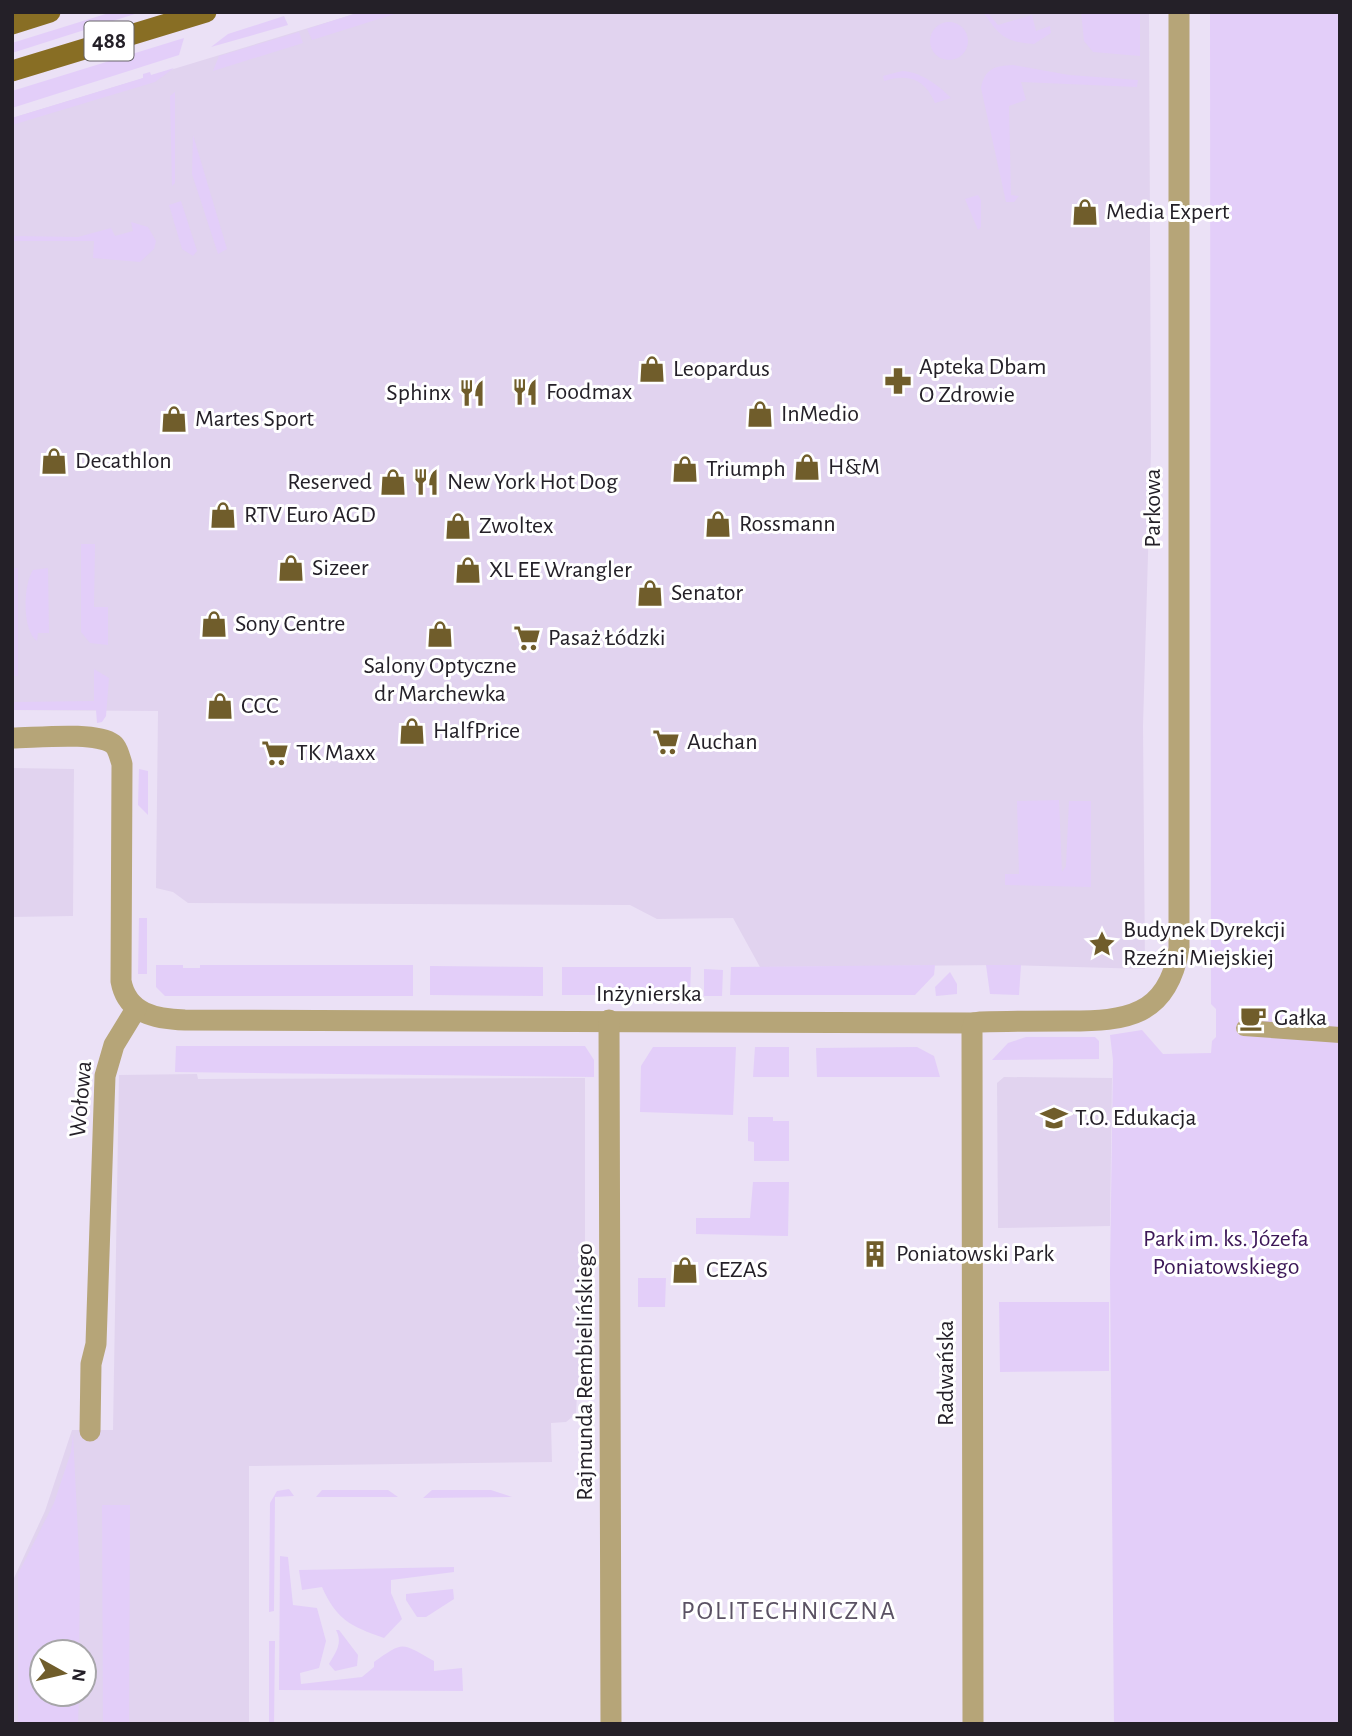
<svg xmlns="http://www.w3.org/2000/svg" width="1352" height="1736" font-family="'Alegreya Sans',sans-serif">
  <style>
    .built { fill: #e1d3ef; fill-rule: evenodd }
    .green { fill: #e3cef9 }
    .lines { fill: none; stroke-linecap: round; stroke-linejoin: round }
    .pedestrian { stroke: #b6a578; stroke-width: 16 }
    .minor { stroke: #b6a578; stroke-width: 21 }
    .tertiary { stroke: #b6a578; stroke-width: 21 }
    .primary { stroke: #886e24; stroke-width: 21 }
    .labels { text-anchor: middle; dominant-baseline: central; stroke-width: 6; stroke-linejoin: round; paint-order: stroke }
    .shield { fill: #fff; stroke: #666368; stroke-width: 2 }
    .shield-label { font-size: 23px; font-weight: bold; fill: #242028 }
    .poi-label { font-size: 24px; fill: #242028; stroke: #fff; text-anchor: start }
    .street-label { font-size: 24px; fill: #242028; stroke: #fff }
    .park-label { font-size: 24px; fill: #3c1757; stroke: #fff }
    .neighbourhood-label { font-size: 26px; letter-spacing: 2px; fill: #5b5264; stroke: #fff }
  </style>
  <rect width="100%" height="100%" fill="#ebe1f6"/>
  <!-- built -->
  <g class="built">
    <polygon points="361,12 1149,12 1151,452 1143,726 1145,969 1003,965 760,967 733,918 657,919 630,905 188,903 173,892 156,888 158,711 12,710 12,118"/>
    <polygon points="12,768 74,769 73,916 12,917"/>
    <path d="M197 1074 198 1079 585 1078V1394H577L576 1414 566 1422 551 1423 552 1462 249 1466V1724H13L14 1578 45 1511 72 1430H113L119 1075ZM42 1652H84V1694H42Z"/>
    <polygon points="1004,1077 1112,1078 1110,1226 998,1228 997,1083"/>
  </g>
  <!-- green -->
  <g class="green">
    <polygon points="112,12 141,12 12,53 12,43"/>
    <polygon points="360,12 401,12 312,40 307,29"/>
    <path d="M983 12H987L998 25 1032 15 1036 31 1050 26 1051 33 1034 44C1004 42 999 35 983 12Z"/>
    <polygon points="1081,12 1140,12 1140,56 1093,52 1084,41"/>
    <polygon points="1210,12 1340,12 1340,1724 1114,1724 1110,1273 1113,1060 1110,1035 1142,1030 1163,1054 1211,1053 1212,1041 1216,1037 1216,1009 1211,1004"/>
    <polygon points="284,16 288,25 211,47 228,34"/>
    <circle cx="949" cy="41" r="19"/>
    <polygon points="299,32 303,43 213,71 219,56"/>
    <polygon points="184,38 179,55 12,108 12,91"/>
    <path d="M1013 65 1069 75 1138 80 1137 87 1021 82 1026 100 1009 106 1011 195 1019 196 1014 202H1006L981 88C985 68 995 66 1013 65Z"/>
    <polygon points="174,68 155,82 12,125 12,118 143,78 143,74 150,72 151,75"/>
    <path d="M902 71C919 71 940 86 951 98L935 103C925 79 909 73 884 81L883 76Z"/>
    <polygon points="175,92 175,183 172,186 170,96"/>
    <polygon points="193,135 227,249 218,254 192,174"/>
    <polygon points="978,195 981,200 981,227 978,230 965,199"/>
    <polygon points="181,201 197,251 193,256 182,249 169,205"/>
    <polygon points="131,222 148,227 156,241 154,249 140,262 93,258 94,241 12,241 12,236 78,237 111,228 115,236 133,231"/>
    <polygon points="81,544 95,544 94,607 108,607 108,645 90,643 81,632"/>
    <rect x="12" y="568" width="6" height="108"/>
    <path d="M48 568 49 633H38L37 641C22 630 23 585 33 570Z"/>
    <polygon points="94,669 109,678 106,716 102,722 97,723 96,710 12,710 12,702 94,701"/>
    <polygon points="139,769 148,771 148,815 138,805"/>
    <polygon points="1059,800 1062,872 1066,866 1069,801 1091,801 1091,887 1005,885 1005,874 1019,874 1017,801"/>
    <polygon points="139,918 147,918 147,974 138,974"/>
    <polygon points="156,965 183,965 183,968 200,968 200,965 413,965 413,996 165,996 156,987"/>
    <polygon points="935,965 934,975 915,995 730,995 731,967"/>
    <polygon points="986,965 1021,965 1019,995 990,994"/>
    <polygon points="430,966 543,967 543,996 430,995"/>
    <polygon points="562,967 691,967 690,995 562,995"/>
    <polygon points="704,969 723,970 722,996 704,996"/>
    <polygon points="950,972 957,984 957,994 936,996 935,987"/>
    <polygon points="1026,1037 1095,1037 1099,1041 1099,1059 992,1060 1008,1043"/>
    <polygon points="176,1046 585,1046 594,1060 594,1077 175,1072"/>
    <polygon points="653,1047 736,1047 733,1115 640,1112 641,1066"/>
    <polygon points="755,1047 789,1047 789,1077 753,1077"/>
    <polygon points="917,1047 934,1056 940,1077 817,1077 816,1048"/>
    <polygon points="748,1117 773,1117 773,1121 789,1121 789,1161 754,1161 754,1142 748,1141"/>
    <polygon points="753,1182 789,1182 788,1236 696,1234 696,1218 750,1218"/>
    <polygon points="638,1278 666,1278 665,1307 638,1307"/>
    <polygon points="999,1302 1109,1302 1109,1371 1000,1372"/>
    <polygon points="73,1433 80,1576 79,1652 42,1652 42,1694 79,1694 78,1724 18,1724 18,1574 54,1503 71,1452"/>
    <polygon points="289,1489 294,1496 275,1497 274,1611 269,1612 270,1503 277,1491"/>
    <polygon points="322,1490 388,1490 398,1497 316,1497"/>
    <polygon points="432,1490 491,1490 512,1497 423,1498"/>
    <polygon points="102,1505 130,1505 129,1724 103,1724"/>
    <path d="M280 1556 288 1557 293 1605 317 1608 326 1641 319 1668 300 1673 301 1684 362 1677 374 1667V1662C405 1640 401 1643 434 1661V1671L462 1668 463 1691 279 1690Z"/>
    <path d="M454 1567V1572L391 1580V1593L402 1619 384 1638C350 1626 337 1620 322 1587L302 1590 299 1570Z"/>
    <polygon points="453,1589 454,1599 426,1617 417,1617 406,1600 406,1594"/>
    <path d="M336 1630H339L358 1655 357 1666 335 1671 329 1664C336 1652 343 1643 336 1630Z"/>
    <polygon points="269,1641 275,1641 274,1724 269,1724"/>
  </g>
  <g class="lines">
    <!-- pedestrian -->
    <polyline class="pedestrian" points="1244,1028 1340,1035"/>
    <!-- minor -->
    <g class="minor">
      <path d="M12 738C35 738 95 731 113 744 118 748 120 758 122 764L121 981C127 1014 156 1019 185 1020L974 1023"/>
      <polyline points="609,1020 611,1724"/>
      <polyline points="90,1431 91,1364 96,1344 105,1076 114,1045 136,1009"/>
    </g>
    <!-- tertiary -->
    <path class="tertiary" d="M973 1724 972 1030 974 1023 981 1022C1010 1021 1039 1021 1068 1021 1126 1021 1167 1017 1179 949V12"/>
    <!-- primary -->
    <g class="primary">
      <polyline points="12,24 50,12"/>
      <polyline points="12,71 206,12"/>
    </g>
  </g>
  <!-- icons -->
  <defs>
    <symbol id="shop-bare" viewBox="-9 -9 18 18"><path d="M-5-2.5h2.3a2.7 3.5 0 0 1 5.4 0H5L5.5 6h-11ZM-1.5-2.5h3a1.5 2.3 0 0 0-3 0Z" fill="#705d2b" stroke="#fff" stroke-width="2.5" paint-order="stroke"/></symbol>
    <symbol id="pharmacy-bare" viewBox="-9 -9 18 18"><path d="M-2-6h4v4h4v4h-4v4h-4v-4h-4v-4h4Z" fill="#705d2b" stroke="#fff" stroke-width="2.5" paint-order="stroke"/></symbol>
    <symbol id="restaurant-bare" viewBox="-9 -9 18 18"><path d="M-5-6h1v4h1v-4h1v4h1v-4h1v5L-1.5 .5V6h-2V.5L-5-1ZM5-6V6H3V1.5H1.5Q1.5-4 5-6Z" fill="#705d2b" stroke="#fff" stroke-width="2.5" paint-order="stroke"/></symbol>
    <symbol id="supermarket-bare" viewBox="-9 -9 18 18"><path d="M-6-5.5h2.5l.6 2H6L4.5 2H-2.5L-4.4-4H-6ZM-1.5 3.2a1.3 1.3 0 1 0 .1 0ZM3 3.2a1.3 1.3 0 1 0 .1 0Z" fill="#705d2b" stroke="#fff" stroke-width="2.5" paint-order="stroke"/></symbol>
    <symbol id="sight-bare" viewBox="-9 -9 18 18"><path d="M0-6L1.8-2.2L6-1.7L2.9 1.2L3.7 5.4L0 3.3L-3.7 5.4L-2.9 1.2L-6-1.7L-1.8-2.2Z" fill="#705d2b" stroke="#fff" stroke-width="2.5" paint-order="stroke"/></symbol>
    <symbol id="cafe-bare" viewBox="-9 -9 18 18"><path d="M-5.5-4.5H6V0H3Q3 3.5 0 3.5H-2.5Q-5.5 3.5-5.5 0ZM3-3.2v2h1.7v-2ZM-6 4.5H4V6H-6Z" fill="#705d2b" stroke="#fff" stroke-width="2.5" paint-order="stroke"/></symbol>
    <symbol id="school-bare" viewBox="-9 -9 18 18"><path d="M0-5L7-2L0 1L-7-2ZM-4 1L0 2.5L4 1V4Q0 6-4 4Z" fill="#705d2b" stroke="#fff" stroke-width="2.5" paint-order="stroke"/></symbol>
    <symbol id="building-bare" viewBox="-9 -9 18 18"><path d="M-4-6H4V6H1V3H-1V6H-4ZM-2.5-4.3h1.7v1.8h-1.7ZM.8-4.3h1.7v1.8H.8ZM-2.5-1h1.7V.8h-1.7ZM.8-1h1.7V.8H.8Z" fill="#705d2b" stroke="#fff" stroke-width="2.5" paint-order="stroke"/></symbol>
  </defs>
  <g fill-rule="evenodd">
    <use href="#shop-bare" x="1066" y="193" width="38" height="38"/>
    <use href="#shop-bare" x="633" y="350" width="38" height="38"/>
    <use href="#pharmacy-bare" x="879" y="362" width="38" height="38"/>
    <use href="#restaurant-bare" x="506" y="373" width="38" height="38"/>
    <use href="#restaurant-bare" x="453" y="374" width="38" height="38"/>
    <use href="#shop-bare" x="741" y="395" width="38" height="38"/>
    <use href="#shop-bare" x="155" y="400" width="38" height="38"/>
    <use href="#shop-bare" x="35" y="442" width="38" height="38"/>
    <use href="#shop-bare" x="788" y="448" width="38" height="38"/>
    <use href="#shop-bare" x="666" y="450" width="38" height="38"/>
    <use href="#shop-bare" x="374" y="463" width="38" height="38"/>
    <use href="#restaurant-bare" x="407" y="463" width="38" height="38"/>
    <use href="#shop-bare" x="204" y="496" width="38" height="38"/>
    <use href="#shop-bare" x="699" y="505" width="38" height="38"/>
    <use href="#shop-bare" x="439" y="507" width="38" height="38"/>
    <use href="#shop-bare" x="272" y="549" width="38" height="38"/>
    <use href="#shop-bare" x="449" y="551" width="38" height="38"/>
    <use href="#shop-bare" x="631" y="574" width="38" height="38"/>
    <use href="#shop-bare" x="195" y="605" width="38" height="38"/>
    <use href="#shop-bare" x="421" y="615" width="38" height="38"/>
    <use href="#supermarket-bare" x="508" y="619" width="38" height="38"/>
    <use href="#shop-bare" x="201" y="687" width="38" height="38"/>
    <use href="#shop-bare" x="393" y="712" width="38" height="38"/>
    <use href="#supermarket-bare" x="647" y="723" width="38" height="38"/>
    <use href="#supermarket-bare" x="256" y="734" width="38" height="38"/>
    <use href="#sight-bare" x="1083" y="925" width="38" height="38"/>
    <use href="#cafe-bare" x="1234" y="999" width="38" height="38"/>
    <use href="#school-bare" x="1035" y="1099" width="38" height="38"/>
    <use href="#building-bare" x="856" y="1235" width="38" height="38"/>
    <use href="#shop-bare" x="666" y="1251" width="38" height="38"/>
  </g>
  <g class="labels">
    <!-- shield labels -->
    <rect class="shield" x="84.5" y="21.5" width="49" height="39" rx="5"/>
    <g class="shield-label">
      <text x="109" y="41">488</text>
    </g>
    <!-- poi labels -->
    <g class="poi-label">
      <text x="1106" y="212">Media Expert</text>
      <text x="919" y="367">Apteka Dbam<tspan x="919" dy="28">O Zdrowie</tspan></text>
      <text x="673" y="369">Leopardus</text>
      <text x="546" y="392">Foodmax</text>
      <text x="451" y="393" text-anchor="end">Sphinx</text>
      <text x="781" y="414">InMedio</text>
      <text x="195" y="419">Martes Sport</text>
      <text x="75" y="461">Decathlon</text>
      <text x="828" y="467">H&amp;M</text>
      <text x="706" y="469">Triumph</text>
      <text x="372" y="482" text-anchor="end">Reserved</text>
      <text x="447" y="482">New York Hot Dog</text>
      <text x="244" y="515">RTV Euro AGD</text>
      <text x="739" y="524">Rossmann</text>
      <text x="479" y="526">Zwoltex</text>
      <text x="312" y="568">Sizeer</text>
      <text x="489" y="570">XL EE Wrangler</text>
      <text x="671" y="593">Senator</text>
      <text x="235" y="624">Sony Centre</text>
      <text x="548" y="638">Pasaż Łódzki</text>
      <text x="440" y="666" text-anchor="middle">Salony Optyczne<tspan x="440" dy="28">dr Marchewka</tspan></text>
      <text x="241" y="706">CCC</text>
      <text x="433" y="731">HalfPrice</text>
      <text x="687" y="742">Auchan</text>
      <text x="296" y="753">TK Maxx</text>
      <text x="1123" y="930">Budynek Dyrekcji<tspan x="1123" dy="28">Rzeźni Miejskiej</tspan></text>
      <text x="1274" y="1018">Gałka</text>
      <text x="1075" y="1118">T.O. Edukacja</text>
      <text x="896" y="1254">Poniatowski Park</text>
      <text x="706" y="1270">CEZAS</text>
    </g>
    <!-- street labels -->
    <g class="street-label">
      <text transform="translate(1153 508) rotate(-90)">Parkowa</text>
      <text x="649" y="994">Inżynierska</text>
      <text transform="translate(81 1099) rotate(-85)">Wołowa</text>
      <text transform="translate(585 1372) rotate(-90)">Rajmunda Rembielińskiego</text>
      <text transform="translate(946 1373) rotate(-90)">Radwańska</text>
    </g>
    <!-- park labels -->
    <g class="park-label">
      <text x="1226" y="1239">Park im. ks. Józefa<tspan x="1226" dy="28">Poniatowskiego</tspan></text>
    </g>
    <!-- neighbourhood labels -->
    <g class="neighbourhood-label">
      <text x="789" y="1611">POLITECHNICZNA</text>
    </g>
  </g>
  <!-- border -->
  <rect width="1352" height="1736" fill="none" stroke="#242028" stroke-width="28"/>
  <!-- north arrow -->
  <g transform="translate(63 1673) rotate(98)"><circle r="33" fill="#ffffff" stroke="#a7a6a9" stroke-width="2"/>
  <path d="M0-5L12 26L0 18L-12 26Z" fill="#705d2b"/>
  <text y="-10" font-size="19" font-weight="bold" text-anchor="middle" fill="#242028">N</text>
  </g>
</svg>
